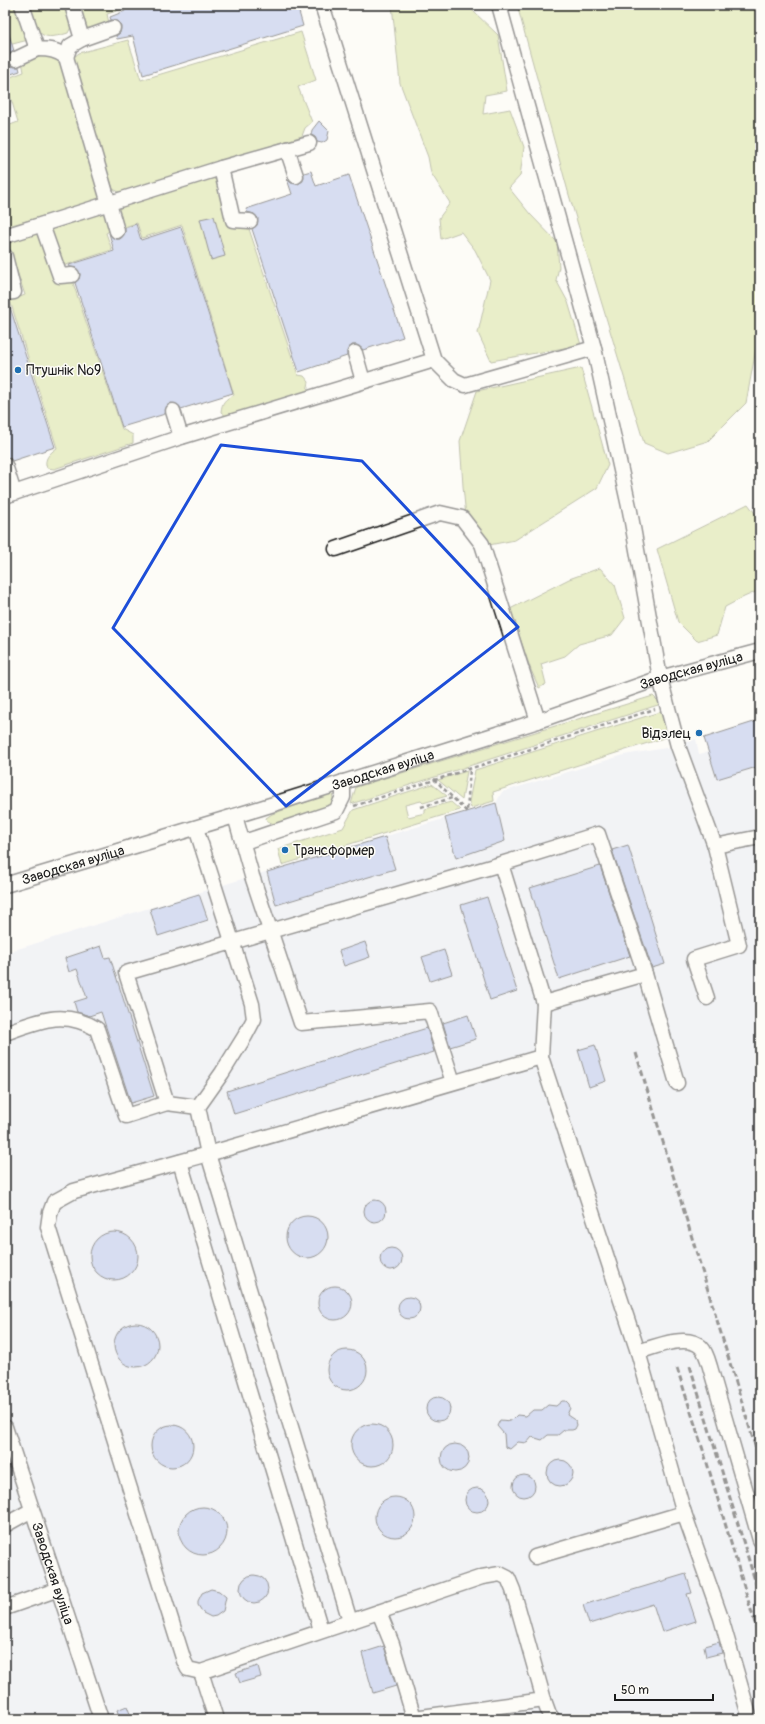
<svg xmlns="http://www.w3.org/2000/svg" width="765" height="1724" font-family="Pangolin,sans-serif">
  <style>
    .built { fill: #e4e8f2 }
    .green { fill: #d0dd90; stroke: #767c56 }
    .building { fill: #a8b8e8; stroke: #1c1c1c }
    .lines { fill: none; stroke-linecap: round; stroke-linejoin: round }
    .minor-casing { stroke: #1c1c1c; stroke-width: 17 }
    .path { stroke: #1c1c1c; stroke-width: 2.5; stroke-dasharray: 4 3; stroke-linecap: butt }
    .minor { stroke: #fdfcf7; stroke-width: 14 }
    .rail { stroke: #1c1c1c; stroke-width: 3; stroke-dasharray: 6 3; stroke-linecap: butt }
    .marked { fill: none; stroke: #1d4ed8; stroke-width: 3; stroke-linejoin: round }
    .poi-dot { fill: #1f6fb2; stroke: #fdfcf7; stroke-width: 1.5 }
    .labels { text-anchor: middle; dominant-baseline: central; stroke-width: 3; stroke-linejoin: round; paint-order: stroke }
    .poi-label { font-size: 14px; fill: #1c1c1c; stroke: #fdfcf7; text-anchor: start }
    .street-label { font-size: 14px; fill: #1c1c1c; stroke: #fdfcf7 }
  </style>
  <rect width="100%" height="100%" fill="#fdfcf7"/>
  <filter id="ink" filterUnits="userSpaceOnUse"><feTurbulence type="fractalNoise" baseFrequency=".025" numOctaves="2"/><feDisplacementMap in="SourceGraphic" scale="8" xChannelSelector="R" yChannelSelector="G"/><feConvolveMatrix kernelMatrix="1 2 1 2 8 2 1 2 1" color-interpolation-filters="sRGB"/></filter>
  <g filter="url(#ink)">
    <!-- built -->
    <polygon class="built" points="760,720 760,1719 5,1719 5,953 252,876 467,812 496,803 502,792 624,755 678,746 696,739 699,754 708,752 704,738"/>
    <!-- green -->
    <g class="green">
      <polygon points="5,5 19,5 28,40 5,46"/>
      <path d="M28 5H67L71 27 68 33C36 43 38 31 28 5Z"/>
      <polygon points="77,5 122,5 123,9 107,14 109,23 94,28 87,28 83,23"/>
      <polygon points="392,5 473,5 472,10 498,35 507,91 485,95 483,114 510,109 524,147 520,176 509,188 530,214 557,242 559,267 556,280 568,302 581,345 491,361 478,333 490,280 475,250 461,232 441,239 439,218 450,203 431,173 428,157 400,83"/>
      <polygon points="517,5 760,5 760,327 746,403 708,441 668,453 644,443 569,195"/>
      <polygon points="301,32 316,80 298,87 312,122 305,128 302,136 121,193 113,189 73,62 74,57 79,53 128,40 141,80"/>
      <polygon points="47,53 60,59 100,194 99,198 92,202 5,227 5,127 18,122 5,79 24,72 22,61"/>
      <path d="M209 177C224 180 225 201 228 214L248 226 298 375 304 376 309 382 307 391 227 417 221 412C222 402 225 399 234 395L182 225 142 238 137 223 121 228 116 208Z"/>
      <polygon points="102,212 105,213 111,230 106,233 112,250 63,266 51,228"/>
      <path d="M35 229 72 280 122 429 133 435V443L54 469 47 468C43 459 50 453 57 448L10 301 25 295 7 241Z"/>
      <polygon points="581,368 608,465 597,488 515,540 489,545 466,517 463,486 460,441 477,391"/>
      <polygon points="748,504 760,520 760,590 744,597 725,607 717,635 697,641 678,622 657,549"/>
      <polygon points="600,568 615,585 625,618 612,635 579,644 565,656 541,664 546,684 539,688 531,670 510,609 569,579"/>
      <polygon points="653,696 661,704 351,804 356,787"/>
      <polygon points="666,710 673,735 493,792 494,801 471,808 469,802 475,770"/>
      <polygon points="467,771 462,800 438,780"/>
      <polygon points="432,784 447,796 423,803 421,801 405,805 408,817 425,813 425,809 451,802 460,810 282,865 278,849 343,828 353,810"/>
      <polygon points="332,793 334,803 328,806 274,824 267,821 266,818 272,814"/>
    </g>
    <!-- building -->
    <g class="building">
      <polygon points="124,5 297,5 303,26 143,75 133,36 117,39 116,36 120,33 121,26 118,21 111,20 110,17 125,11"/>
      <polygon points="5,31 8,31 14,51 9,55 8,62 12,66 19,67 20,71 5,76"/>
      <polygon points="319,121 329,131 327,140 322,143 317,142 315,137 311,135 312,130"/>
      <polygon points="311,171 316,186 349,175 403,337 363,350 357,345 352,345 347,351 347,356 299,372 252,229 257,225 258,218 254,214 247,212 246,209 292,194 287,179 291,183 298,184 303,181 304,173"/>
      <polygon points="214,216 225,256 211,260 200,219"/>
      <polygon points="136,224 141,240 181,227 233,393 181,409 178,405 171,403 167,406 165,414 122,427 75,283 79,279 80,274 76,268 70,267 69,265 114,251 109,233 115,239 120,239 125,233 125,228"/>
      <polygon points="5,301 8,301 55,447 12,461 10,458 5,457"/>
      <polygon points="760,720 760,766 717,779 704,738"/>
      <polygon points="496,803 505,841 456,858 445,818"/>
      <polygon points="385,837 395,869 276,905 267,872"/>
      <polygon points="628,845 665,964 652,968 612,850"/>
      <polygon points="600,866 630,956 559,979 530,888"/>
      <polygon points="199,894 208,920 158,936 150,909"/>
      <polygon points="487,897 517,991 490,1000 461,905"/>
      <polygon points="365,942 370,957 344,966 339,951"/>
      <polygon points="101,946 105,958 110,957 154,1096 131,1103 101,1012 89,1016 77,1012 74,1002 87,998 77,969 69,972 65,958"/>
      <polygon points="444,950 452,974 430,981 422,957"/>
      <polygon points="468,1015 476,1039 450,1047 443,1023"/>
      <polygon points="427,1028 434,1052 234,1114 227,1091"/>
      <polygon points="595,1045 606,1081 589,1087 578,1050"/>
      <circle cx="375" cy="1211" r="11"/>
      <circle cx="307" cy="1237" r="21"/>
      <circle cx="114" cy="1256" r="24"/>
      <circle cx="391" cy="1259" r="11"/>
      <circle cx="335" cy="1303" r="17"/>
      <circle cx="409" cy="1308" r="11"/>
      <circle cx="136" cy="1345" r="22"/>
      <circle cx="347" cy="1370" r="20"/>
      <circle cx="438" cy="1409" r="12"/>
      <polygon points="562,1401 566,1401 569,1404 570,1408 567,1415 576,1421 577,1425 575,1429 572,1430 564,1430 558,1435 548,1435 542,1440 532,1437 527,1443 518,1442 510,1449 505,1447 504,1434 497,1426 500,1420 511,1421 517,1415 526,1416 533,1410 542,1410 548,1405 556,1406"/>
      <circle cx="372" cy="1445" r="21"/>
      <circle cx="172" cy="1446" r="21"/>
      <circle cx="455" cy="1458" r="14"/>
      <circle cx="560" cy="1473" r="13"/>
      <circle cx="524" cy="1486" r="11"/>
      <circle cx="477" cy="1500" r="12"/>
      <circle cx="395" cy="1517" r="20"/>
      <circle cx="203" cy="1531" r="24"/>
      <polygon points="686,1574 692,1593 687,1594 696,1621 662,1632 653,1604 589,1624 583,1605"/>
      <circle cx="254" cy="1589" r="14"/>
      <polygon points="211,1589 219,1591 226,1597 223,1611 216,1616 211,1617 203,1613 198,1605 198,1601 202,1593"/>
      <polygon points="719,1642 722,1653 706,1657 704,1646"/>
      <polygon points="384,1646 396,1686 373,1693 362,1653"/>
      <polygon points="258,1666 261,1677 240,1683 236,1673"/>
      <polygon points="127,1706 132,1719 120,1719 117,1710"/>
    </g>
    <g class="lines">
      <defs>
        <g id="minor">
          <path d="M22 5 37 49C49 49 57 50 66 57L70 46 82 39 72 5"/>
          <polyline points="499,5 594,348 630,511 660,678 678,746 715,846 739,945 694,959 707,998"/>
          <polyline points="82,39 113,28"/>
          <polyline points="66,57 117,231"/>
          <polyline points="16,59 37,49"/>
          <polyline points="287,149 296,176"/>
          <polyline points="221,168 233,220 250,221"/>
          <polyline points="42,225 60,276 72,275"/>
          <polyline points="5,236 221,168 309,143"/>
          <polyline points="5,256 14,292 5,293"/>
          <polyline points="355,353 363,381"/>
          <polyline points="434,360 454,380 465,385 594,348"/>
          <polyline points="173,411 181,437"/>
          <polyline points="5,465 14,493"/>
          <polyline points="5,496 181,437 434,360 322,5"/>
          <polyline points="336,549 440,513 462,518 482,544 538,721"/>
          <polyline points="235,816 252,876 301,1023 430,1011 453,1082"/>
          <polyline points="196,828 252,1004 254,1019 245,1036 222,1073 198,1107 208,1154 350,1621"/>
          <polyline points="244,842 336,811 343,797 343,782"/>
          <polyline points="715,846 760,837"/>
          <polyline points="501,864 544,1003 541,1057 638,1352 684,1513 721,1618 750,1719"/>
          <path id="s1" d="M5 885 261 808 538 721 660 678 760 651"/>
          <polyline points="645,974 677,1083"/>
          <path d="M5 1033C39 1021 63 1009 97 1029L126 1116 167 1103"/>
          <polyline points="541,1057 208,1154 74,1191 54,1202 50,1213 48,1227 184,1661 188,1669 201,1672 482,1577 500,1574 508,1578 513,1590 544,1700 549,1714 553,1719"/>
          <polyline points="198,1107 167,1103 126,973 501,864 598,834 645,974 544,1003"/>
          <polyline points="180,1162 321,1630"/>
          <path d="M638 1352C654 1347 687 1333 701 1347 706 1352 708 1360 710 1367L760 1540"/>
          <path id="s2" d="M5 1427 101 1719"/>
          <polyline points="5,1525 32,1510"/>
          <polyline points="535,1557 684,1513"/>
          <polyline points="5,1608 59,1589"/>
          <polyline points="379,1612 392,1644 414,1718 544,1700"/>
          <polyline points="201,1672 216,1719"/>
        </g>
      </defs>
      <!-- minor casing -->
      <use href="#minor" class="minor-casing"/>
      <!-- path -->
      <g class="path">
        <polyline points="434,779 467,812 470,768"/>
        <polyline points="354,806 655,709"/>
        <polyline points="421,807 452,798"/>
      </g>
      <!-- minor -->
      <use href="#minor" class="minor"/>
      <!-- rail -->
      <g class="rail">
        <polyline points="636,1053 760,1462"/>
        <polyline points="690,1366 760,1597"/>
        <polyline points="677,1368 704,1453 760,1640"/>
      </g>
    </g>
  </g>
  <!-- marked area -->
  <path d="M0 0H765V1724H0ZM221 445 362 461 518 627 286 806 113 628Z" fill="#fdfcf7" fill-opacity=".55" fill-rule="evenodd"/>
  <path class="marked" d="M221 445 362 461 518 627 286 806 113 628Z"/>
  <!-- markers -->
  <g class="poi-dot">
    <circle cx="18" cy="370" r="4"/>
    <circle cx="699" cy="733" r="4"/>
    <circle cx="285" cy="850" r="4"/>
  </g>
  <g class="labels">
    <!-- poi labels -->
    <g class="poi-label">
      <text x="26" y="370">Птушнік №9</text>
      <text x="691" y="733" text-anchor="end">Відэлец</text>
      <text x="293" y="850">Трансформер</text>
    </g>
    <!-- street labels -->
    <g class="street-label">
      <text stroke="none"><textPath href="#s1" startOffset="719">Заводская вуліца</textPath></text>
      <text stroke="none"><textPath href="#s1" startOffset="395">Заводская вуліца</textPath></text>
      <text stroke="none"><textPath href="#s1" startOffset="71">Заводская вуліца</textPath></text>
      <text stroke="none"><textPath href="#s2" startOffset="154">Заводская вуліца</textPath></text>
    </g>
  </g>
  <!-- margin -->
  <rect width="765" height="1724" fill="none" stroke="#fdfcf7" stroke-width="20"/>
  <rect x="10" y="10" width="745" height="1704" fill="none" stroke="#1c1c1c" stroke-width="1.5" filter="url(#ink)"/>
  <!-- scale -->
  <path d="M615 1694v6h98v-6" fill="none" stroke="#1c1c1c" stroke-width="2"/>
  <text x="621" y="1694" font-size="12" fill="#1c1c1c" stroke="#fdfcf7" stroke-width="3" paint-order="stroke">50 m</text>
</svg>
